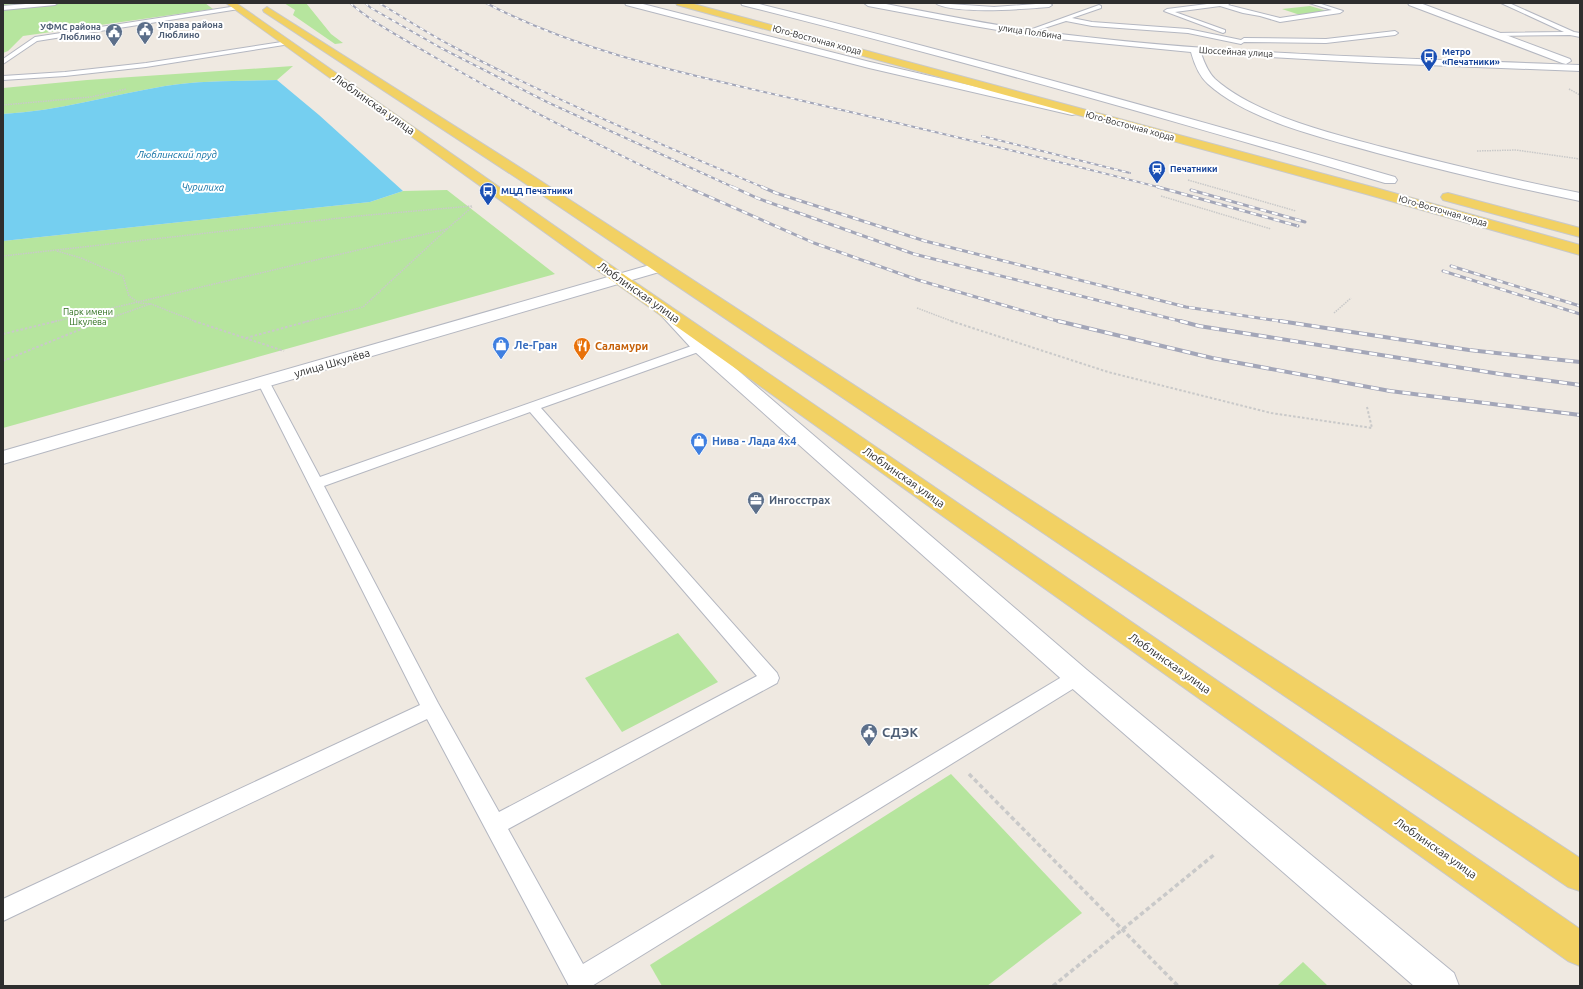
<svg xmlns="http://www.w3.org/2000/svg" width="1583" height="989" font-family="Ubuntu,sans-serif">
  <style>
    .green { fill: #b6e59e }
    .water { fill: #75cff0 }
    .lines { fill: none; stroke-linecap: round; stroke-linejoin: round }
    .lane-casing { stroke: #b4b7c1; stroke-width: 2 }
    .street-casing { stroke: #b4b7c1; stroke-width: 2 }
    .secondary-casing { stroke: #b4b7c1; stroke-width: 2 }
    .primary-casing { stroke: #c9c9c9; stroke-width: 2 }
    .path-far2 { stroke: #c9c9c9; stroke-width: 1.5; stroke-dasharray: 1.5 1; stroke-linecap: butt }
    .path-far1 { stroke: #c9c9c9; stroke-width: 2; stroke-dasharray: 2.5 2; stroke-linecap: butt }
    .path { stroke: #c9c9c9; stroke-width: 3.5; stroke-dasharray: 4.5 3; stroke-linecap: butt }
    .lane { fill: #fff; fill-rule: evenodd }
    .street { fill: #fff; fill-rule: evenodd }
    .secondary { fill: #fff; fill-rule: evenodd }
    .primary { fill: #f2d163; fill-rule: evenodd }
    .rail-far2-casing { stroke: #a3a6b8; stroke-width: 2 }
    .rail-far1-casing { stroke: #a3a6b8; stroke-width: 3 }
    .rail-casing { stroke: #a3a6b8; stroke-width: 4 }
    .rail-far2 { stroke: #fff; stroke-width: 1.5; stroke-dasharray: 4; stroke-linecap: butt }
    .rail-far1 { stroke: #fff; stroke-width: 2; stroke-dasharray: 6; stroke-linecap: butt }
    .rail { stroke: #fff; stroke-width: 2.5; stroke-dasharray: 8; stroke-linecap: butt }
    .labels { text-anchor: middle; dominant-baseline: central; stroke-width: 4; stroke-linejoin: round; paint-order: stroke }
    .far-service-label { font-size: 9px; font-weight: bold; fill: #4e5e75; stroke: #fff; text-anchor: start }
    .far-street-label { font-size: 9px; fill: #2e2e2e; stroke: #fff }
    .far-transit-label { font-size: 9px; font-weight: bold; fill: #164399; stroke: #fff; text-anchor: start }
    .far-park-label { font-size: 9px; fill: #2c6e1b; stroke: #fff }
    .far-water-label { font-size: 10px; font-style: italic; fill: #0d6fa3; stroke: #fff }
    .street-label { font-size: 11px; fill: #2e2e2e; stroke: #fff }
    .shop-label { font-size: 11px; font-weight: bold; fill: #366cbe; stroke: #fff; text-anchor: start }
    .food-label { font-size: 11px; font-weight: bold; fill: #c56008; stroke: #fff; text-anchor: start }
    .service-label { font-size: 11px; font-weight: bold; fill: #4e5e75; stroke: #fff; text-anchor: start }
    .near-service-label { font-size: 13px; font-weight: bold; fill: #4e5e75; stroke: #fff; text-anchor: start }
  </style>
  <rect width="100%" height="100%" fill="#efe9e1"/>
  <!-- green -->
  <g class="green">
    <polygon points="3,3 205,3 213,9 23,36 8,51 3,53"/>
    <polygon points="284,3 306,3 331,34 343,43 335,44 293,15 295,10"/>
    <polygon points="1310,6 1327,11 1300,15 1282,9"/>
    <path d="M293 66 277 80C240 81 201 80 165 86 111 95 58 111 3 114V88L87 80Z"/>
    <polygon points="447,190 555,274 3,428 3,241 370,202 403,191"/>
    <polygon points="678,633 718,682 622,732 585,678"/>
    <polygon points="951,774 1082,913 987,986 662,986 650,965"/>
    <polygon points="1303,962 1328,986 1277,986"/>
  </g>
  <!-- water -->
  <path class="water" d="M277 80 319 115 403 191 370 202 3 241V114C58 111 111 95 165 86 201 80 240 81 277 80Z"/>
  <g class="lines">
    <defs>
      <g id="lane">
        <polygon points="37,3 58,3 55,5 3,10 3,6"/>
        <path d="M935 3 994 7 1049 3 1052 5 1049 7C1025 9 954 15 935 3Z"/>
        <polygon points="1215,3 1231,3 1228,5 1280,18 1332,10 1309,3 1318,3 1343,11 1340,13 1280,22 1260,16 1243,13 1220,6 1175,12 1225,30 1225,32 1223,33 1164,11 1167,9"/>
        <polygon points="1501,3 1509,3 1574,32 1580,33 1580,37 1570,35 1495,36 1494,35 1497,33 1564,32"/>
        <polygon points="1099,5 1101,6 1101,8 1072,18 1092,22 1188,29 1241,40 1244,38 1326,39 1395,31 1398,33 1395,35 1326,43 1244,42 1241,44 1188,33 1092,26 1066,21 1029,33 1024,32"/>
        <polygon points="237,6 239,7 239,9 37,41 3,64 3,59 35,37"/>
        <polygon points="288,41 291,43 290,44 146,67 65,76 3,80 3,76 65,72 146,63"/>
        <path d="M700 343 704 344 706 347 704 350 541 408 777 673 779 678 777 683 508 829 583 964 1070 672 1077 670 1084 672 1086 677 1084 682 592 986H569L427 719 3 921V899L420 705 258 383 259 380H269L270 383 320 477ZM530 412 757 676 499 812 438 703 324 486Z"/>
      </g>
      <polygon id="street" points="668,309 674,310 706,343 1087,670 1454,973 1459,986 1414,986 1067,684 694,351 660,314 662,310"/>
      <g id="secondary">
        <polygon points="625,3 639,3 870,62 1072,109 1076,110 1078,112 1076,114 1072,115 869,68 626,5"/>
        <path d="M741 3H755C970 56 1182 116 1395 177L1397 180 1395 183H1385C1172 120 958 59 742 5Z"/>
        <path d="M864 3H881C933 13 985 24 1037 31 1217 55 1399 58 1580 65V71L1376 63 1201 53C1204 62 1208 72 1215 79 1256 115 1330 133 1382 147 1448 164 1514 180 1580 193V201C1512 187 1444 171 1377 153 1324 138 1249 121 1208 84 1199 76 1194 63 1191 52L1038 37 974 26 868 6Z"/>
        <polygon points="1408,3 1420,3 1570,59 1571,61 1566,64 1562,63 1409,5"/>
        <polygon points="660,262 666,264 668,267 666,270 3,464 3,451"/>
      </g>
      <g id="primary">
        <polygon points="226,3 236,3 626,276 1580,929 1580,966 1568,961 614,282"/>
        <polygon points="676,3 690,3 1376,188 1580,245 1580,255 1366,194 677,5"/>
        <polygon points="267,7 530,174 1580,858 1580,891 1568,887 520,180 264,12 263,10"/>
        <polygon points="1448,193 1580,228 1580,237 1443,200 1441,197 1443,194"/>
      </g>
    </defs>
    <!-- lane casing -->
    <use href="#lane" class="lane-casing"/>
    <!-- street casing -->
    <use href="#street" class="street-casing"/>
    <!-- secondary casing -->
    <use href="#secondary" class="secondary-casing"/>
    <!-- primary casing -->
    <use href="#primary" class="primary-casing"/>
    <!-- path-far2 -->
    <g class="path-far2">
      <polyline points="1569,89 1580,95"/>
      <polyline points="3,105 91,97 126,89"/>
      <polyline points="1477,151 1516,150 1580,159"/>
      <polyline points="1188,180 1296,211"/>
      <polyline points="1161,196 1271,229"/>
      <polyline points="447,229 472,207"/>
      <polyline points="57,251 81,258 123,276 129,296 139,303 151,304 197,322"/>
      <polyline points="3,256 358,216 472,206"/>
      <polyline points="917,308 954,322"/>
      <polyline points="1334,313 1351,298"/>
      <polyline points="53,322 447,229 363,307 305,322"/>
      <polyline points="99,322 150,304"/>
    </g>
    <!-- path-far1 -->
    <g class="path-far1">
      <polyline points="194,321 284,351"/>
      <polyline points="951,321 1108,372 1271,413 1372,428 1367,407"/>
      <polyline points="3,334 57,321"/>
      <polyline points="246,338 309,321"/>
      <polyline points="3,361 101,321"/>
    </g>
    <!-- path -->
    <g class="path">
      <polyline points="969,774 1178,986"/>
      <polyline points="1053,986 1215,854"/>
    </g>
    <!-- lane -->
    <use href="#lane" class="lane"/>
    <!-- street -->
    <use href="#street" class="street"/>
    <!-- secondary -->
    <use href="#secondary" class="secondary"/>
    <!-- primary -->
    <use href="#primary" class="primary"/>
    <defs>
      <g id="rail-far2">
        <path d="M350 3C374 24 404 39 431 55 515 104 602 147 689 188"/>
        <polyline points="365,3 371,8 441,48 547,102 735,188"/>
        <path d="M379 3C403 17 427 33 452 46 552 99 660 144 765 188"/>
        <path d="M486 3C583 54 692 75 799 100 920 128 1041 157 1162 188"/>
        <polyline points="982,136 1130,173"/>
      </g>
      <g id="rail-far1">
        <polyline points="687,187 814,243 918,280 1061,322"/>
        <polyline points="733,187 757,198 914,254 1184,322"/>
        <polyline points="762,187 776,193 925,241 1186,307 1286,322"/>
        <polyline points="1158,187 1298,226"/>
        <polyline points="1191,190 1305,222"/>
        <polyline points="1451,266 1580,306"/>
        <polyline points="1443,271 1580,314"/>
      </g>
      <g id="rail">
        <polyline points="1058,321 1212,358 1390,391 1580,415"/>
        <polyline points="1180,321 1199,326 1500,374 1580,385"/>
        <polyline points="1280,321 1469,350 1580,362"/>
      </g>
    </defs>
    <!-- rail-far2 casing -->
    <use href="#rail-far2" class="rail-far2-casing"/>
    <!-- rail-far1 casing -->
    <use href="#rail-far1" class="rail-far1-casing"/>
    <!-- rail casing -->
    <use href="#rail" class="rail-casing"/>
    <!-- rail-far2 -->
    <use href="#rail-far2" class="rail-far2"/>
    <!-- rail-far1 -->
    <use href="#rail-far1" class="rail-far1"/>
    <!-- rail -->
    <use href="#rail" class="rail"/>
  </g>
  <!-- icons -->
  <defs>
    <symbol id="civic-pin" viewBox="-11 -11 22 30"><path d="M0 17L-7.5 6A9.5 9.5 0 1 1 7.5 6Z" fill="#5c6f8a" stroke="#fff"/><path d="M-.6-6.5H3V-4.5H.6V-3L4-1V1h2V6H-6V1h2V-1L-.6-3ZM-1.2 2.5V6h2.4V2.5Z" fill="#fff"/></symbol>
    <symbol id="bus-pin" viewBox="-11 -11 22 30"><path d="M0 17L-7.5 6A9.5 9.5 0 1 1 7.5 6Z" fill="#1a4fb4" stroke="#fff"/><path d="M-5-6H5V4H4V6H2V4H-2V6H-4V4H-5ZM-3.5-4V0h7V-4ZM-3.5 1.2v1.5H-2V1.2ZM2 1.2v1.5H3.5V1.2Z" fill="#fff"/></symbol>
    <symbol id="station-pin" viewBox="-11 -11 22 30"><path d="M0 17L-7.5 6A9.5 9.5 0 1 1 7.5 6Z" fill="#1a4fb4" stroke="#fff"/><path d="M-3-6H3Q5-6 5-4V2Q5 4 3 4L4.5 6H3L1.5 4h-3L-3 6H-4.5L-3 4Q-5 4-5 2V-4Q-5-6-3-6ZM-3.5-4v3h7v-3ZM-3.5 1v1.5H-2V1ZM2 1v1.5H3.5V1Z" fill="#fff"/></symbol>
    <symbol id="shop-pin" viewBox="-11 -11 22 30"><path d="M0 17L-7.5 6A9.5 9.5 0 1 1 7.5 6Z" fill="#3f7fe0" stroke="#fff"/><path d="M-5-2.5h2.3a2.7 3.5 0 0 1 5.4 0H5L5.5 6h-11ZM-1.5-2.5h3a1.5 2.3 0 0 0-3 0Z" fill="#fff"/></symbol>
    <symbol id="restaurant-pin" viewBox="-11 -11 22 30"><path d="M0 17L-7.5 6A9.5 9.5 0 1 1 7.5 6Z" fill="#e8710a" stroke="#fff"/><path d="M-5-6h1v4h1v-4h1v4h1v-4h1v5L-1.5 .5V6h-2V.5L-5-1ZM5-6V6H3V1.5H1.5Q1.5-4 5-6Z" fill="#fff"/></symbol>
    <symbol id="office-pin" viewBox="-11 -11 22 30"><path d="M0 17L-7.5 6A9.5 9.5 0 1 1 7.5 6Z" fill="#5c6f8a" stroke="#fff"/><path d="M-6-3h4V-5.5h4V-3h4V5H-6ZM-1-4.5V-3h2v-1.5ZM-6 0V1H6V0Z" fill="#fff"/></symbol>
  </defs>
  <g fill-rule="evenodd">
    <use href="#civic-pin" x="135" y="20" width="20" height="27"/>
    <use href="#civic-pin" x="104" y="22" width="20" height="27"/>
    <use href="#bus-pin" x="1419" y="47" width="20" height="27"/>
    <use href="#station-pin" x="1147" y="159" width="20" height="27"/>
    <use href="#bus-pin" x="478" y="181" width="20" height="27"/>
    <use href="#shop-pin" x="491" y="335" width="20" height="27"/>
    <use href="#restaurant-pin" x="572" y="336" width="20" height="27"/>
    <use href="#shop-pin" x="689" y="431" width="20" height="27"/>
    <use href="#office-pin" x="746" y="490" width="20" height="27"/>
    <use href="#civic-pin" x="859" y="722" width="20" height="27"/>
  </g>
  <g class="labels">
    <!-- far-service labels -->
    <g class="far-service-label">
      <text x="158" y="25">Управа района<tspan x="158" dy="10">Люблино</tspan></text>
      <text x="101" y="27" text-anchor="end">УФМС района<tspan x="101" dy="10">Люблино</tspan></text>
    </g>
    <!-- far-street labels -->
    <g class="far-street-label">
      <text transform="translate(1030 32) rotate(8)">улица Полбина</text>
      <text transform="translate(817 40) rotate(15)">Юго-Восточная хорда</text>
      <text transform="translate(1236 52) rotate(3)">Шоссейная улица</text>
      <text transform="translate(1130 126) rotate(15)">Юго-Восточная хорда</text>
      <text transform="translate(1443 211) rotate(16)">Юго-Восточная хорда</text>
    </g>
    <!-- far-transit labels -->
    <g class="far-transit-label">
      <text x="1442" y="52">Метро<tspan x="1442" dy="10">«Печатники»</tspan></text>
      <text x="1170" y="169">Печатники</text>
      <text x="501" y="191">МЦД Печатники</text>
    </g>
    <!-- far-park labels -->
    <g class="far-park-label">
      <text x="88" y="312">Парк имени<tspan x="88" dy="10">Шкулёва</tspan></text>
    </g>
    <!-- far-water labels -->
    <g class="far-water-label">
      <text x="177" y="154">Люблинский пруд</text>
      <text transform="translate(203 187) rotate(1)">Чурилиха</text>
    </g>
    <!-- street labels -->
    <g class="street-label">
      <text transform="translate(374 104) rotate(35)">Люблинская улица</text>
      <text transform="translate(639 292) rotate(35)">Люблинская улица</text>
      <text transform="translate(332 363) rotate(-16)">улица Шкулёва</text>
      <text transform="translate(904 477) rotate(35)">Люблинская улица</text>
      <text transform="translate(1170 663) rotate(35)">Люблинская улица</text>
      <text transform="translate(1436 848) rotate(35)">Люблинская улица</text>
    </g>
    <!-- shop labels -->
    <g class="shop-label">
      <text x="514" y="345">Ле-Гран</text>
      <text x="712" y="441">Нива - Лада 4х4</text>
    </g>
    <!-- food labels -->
    <g class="food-label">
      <text x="595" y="346">Саламури</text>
    </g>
    <!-- service labels -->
    <g class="service-label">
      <text x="769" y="500">Ингосстрах</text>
    </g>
    <!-- near-service labels -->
    <g class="near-service-label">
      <text x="882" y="732">СДЭК</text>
    </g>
  </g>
  <!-- border -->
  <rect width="1583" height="989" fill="none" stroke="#2e2e2e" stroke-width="8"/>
</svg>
